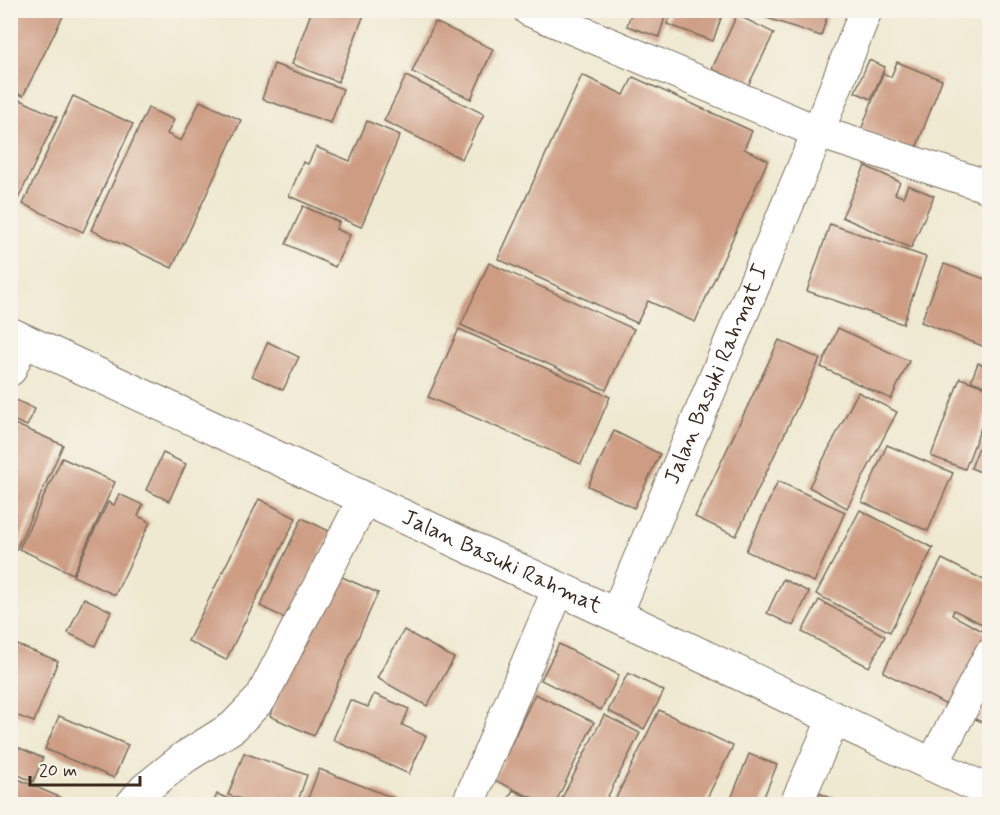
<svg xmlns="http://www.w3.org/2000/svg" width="1000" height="815" font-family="Mynerve,sans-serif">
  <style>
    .building { fill: #cd9c83 }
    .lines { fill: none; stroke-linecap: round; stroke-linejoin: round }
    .street-casing { stroke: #7a6d5d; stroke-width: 34 }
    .highway-casing { stroke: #7a6d5d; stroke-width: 35 }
    .street { stroke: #fff; stroke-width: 32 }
    .highway { stroke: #fff; stroke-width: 33 }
    .labels { text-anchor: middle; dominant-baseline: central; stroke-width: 4.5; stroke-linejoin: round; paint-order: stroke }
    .street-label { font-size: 22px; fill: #3b2a1e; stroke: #f7f3e8 }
  </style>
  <rect width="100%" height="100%" fill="#f7f3e8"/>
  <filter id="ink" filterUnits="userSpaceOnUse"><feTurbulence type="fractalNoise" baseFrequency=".0167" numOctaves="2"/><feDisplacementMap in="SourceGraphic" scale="12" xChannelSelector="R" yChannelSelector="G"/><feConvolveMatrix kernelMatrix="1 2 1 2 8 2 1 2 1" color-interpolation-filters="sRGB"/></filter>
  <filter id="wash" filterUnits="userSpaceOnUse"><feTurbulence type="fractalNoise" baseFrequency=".008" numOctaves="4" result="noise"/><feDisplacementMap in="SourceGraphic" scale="24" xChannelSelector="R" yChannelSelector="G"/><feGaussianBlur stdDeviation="1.35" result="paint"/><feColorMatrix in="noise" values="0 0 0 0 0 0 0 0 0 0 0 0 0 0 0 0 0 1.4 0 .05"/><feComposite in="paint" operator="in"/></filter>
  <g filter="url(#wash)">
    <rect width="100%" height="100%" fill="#efe9d1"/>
    <g id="blocks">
      <!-- building -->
      <g class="building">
        <polygon points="10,10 66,10 23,96 10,90"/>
        <polygon points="312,10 365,12 338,82 292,64"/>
        <polygon points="632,10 667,10 659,37 627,26"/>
        <polygon points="673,10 724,10 713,41 667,24"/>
        <polygon points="743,10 829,10 821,36"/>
        <polygon points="737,15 774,33 748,86 712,69"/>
        <polygon points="435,22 493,49 471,99 412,72"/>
        <polygon points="869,60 885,67 871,99 855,92"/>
        <polygon points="897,62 942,80 915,151 861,130 883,73 891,77"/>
        <polygon points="274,64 343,89 331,123 262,99"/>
        <polygon points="582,75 624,95 633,77 752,131 744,149 768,160 695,322 648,301 637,323 498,259"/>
        <polygon points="406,76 484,114 462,159 384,121"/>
        <polygon points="10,95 57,117 10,216"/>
        <polygon points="73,96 133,124 83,232 23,204"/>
        <polygon points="200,101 241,120 172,268 91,230 148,108 174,120 167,134 181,141"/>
        <polygon points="367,121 400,135 361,227 289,196 303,162 308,164 316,147 350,161"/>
        <polygon points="865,166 900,182 895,194 903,197 908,185 934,196 911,248 842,217"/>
        <polygon points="303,206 339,222 336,229 350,235 335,267 286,244"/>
        <polygon points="830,224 926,257 903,324 807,291"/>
        <polygon points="489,263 634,329 606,390 461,325"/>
        <polygon points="944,264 990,281 990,349 921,322"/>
        <polygon points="838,328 909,361 891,399 821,367"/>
        <polygon points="459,329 610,397 581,464 428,397"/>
        <polygon points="779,340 820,359 736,536 695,517"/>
        <polygon points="268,342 299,357 283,390 252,376"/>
        <polygon points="978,363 990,368 990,388 971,381"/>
        <polygon points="960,378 990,389 990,404 965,469 931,456"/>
        <polygon points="858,392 897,412 847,508 809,487"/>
        <polygon points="14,399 35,409 27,426 10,419 10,407"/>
        <polygon points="989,421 990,421 990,476 971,468"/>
        <polygon points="10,422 63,445 10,563"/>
        <polygon points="614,431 660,454 634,508 588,486"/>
        <polygon points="887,445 953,473 928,531 862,502"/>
        <polygon points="163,453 186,464 169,501 146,490"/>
        <polygon points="62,458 115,482 73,574 19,549"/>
        <polygon points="778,481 845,512 814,582 746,551"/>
        <polygon points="119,494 143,505 138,516 150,522 115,595 73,576 108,502 114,505"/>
        <polygon points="259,499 296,518 226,660 188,641"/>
        <polygon points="860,510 933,548 890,632 816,594"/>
        <polygon points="302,518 331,532 289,620 260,606"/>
        <polygon points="942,559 990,583 990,628 954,610 952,615 990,635 990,645 956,710 883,672"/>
        <polygon points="333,573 378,593 314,736 270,716"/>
        <polygon points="783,579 809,592 793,626 767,613"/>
        <polygon points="84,598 111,611 95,646 68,633"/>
        <polygon points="819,600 885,636 869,667 802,632"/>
        <polygon points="404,630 454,658 427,706 377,678"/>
        <polygon points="10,642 58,661 34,722 10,713"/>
        <polygon points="559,644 619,675 601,710 541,680"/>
        <polygon points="628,673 664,691 644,729 608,711"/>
        <polygon points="990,680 990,726 971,717"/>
        <polygon points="374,694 409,709 402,725 426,736 409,774 333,740 350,700 368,707"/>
        <polygon points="535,694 594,722 555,804 546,804 494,780"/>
        <polygon points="659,710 733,746 704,804 613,804"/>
        <polygon points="604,715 640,733 604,804 559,804"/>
        <polygon points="59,716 128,745 114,778 45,749"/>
        <polygon points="10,744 43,758 33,782 17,774 10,788"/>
        <polygon points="244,753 307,775 297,804 257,804 228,795"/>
        <polygon points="749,754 777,765 761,804 729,804"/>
        <polygon points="319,769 409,804 306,804"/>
        <polygon points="18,779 75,804 10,804 10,796"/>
        <polygon points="809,789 846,804 803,804"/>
        <polygon points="513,790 541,804 506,804"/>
        <polygon points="217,794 242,804 213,804"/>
      </g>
    </g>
  </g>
  <g filter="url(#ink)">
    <use href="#blocks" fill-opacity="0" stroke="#7a6d5d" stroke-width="1.5"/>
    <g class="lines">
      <defs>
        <g id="street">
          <polyline points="529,10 818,132 990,187"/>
          <polyline points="10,370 23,340"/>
          <path id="s1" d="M616 615 818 132 866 10"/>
          <polyline points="932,765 990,655"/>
          <polyline points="132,804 145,789 185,757 233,727 261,698 364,499"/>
          <polyline points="468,804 558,590"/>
          <polyline points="796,804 834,718"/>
        </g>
        <g id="highway">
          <path id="s2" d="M10 334 616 615 990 792"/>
        </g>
      </defs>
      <!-- street casing -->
      <use href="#street" class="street-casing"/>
      <!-- highway casing -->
      <use href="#highway" class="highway-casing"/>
      <!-- street -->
      <use href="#street" class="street"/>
      <!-- highway -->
      <use href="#highway" class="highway"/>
    </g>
  </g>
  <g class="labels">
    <!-- street labels -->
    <g class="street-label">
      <text stroke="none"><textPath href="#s1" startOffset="261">Jalan Basuki Rahmat I</textPath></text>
      <text stroke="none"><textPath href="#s2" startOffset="542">Jalan Basuki Rahmat</textPath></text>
    </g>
  </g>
  <!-- margin -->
  <rect width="1000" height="815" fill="none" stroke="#f7f3e8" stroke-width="36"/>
  <!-- scale -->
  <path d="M30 776v9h110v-9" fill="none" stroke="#3b2a1e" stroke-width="3"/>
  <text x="39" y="776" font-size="18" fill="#3b2a1e" stroke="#f7f3e8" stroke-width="4.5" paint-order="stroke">20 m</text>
</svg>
